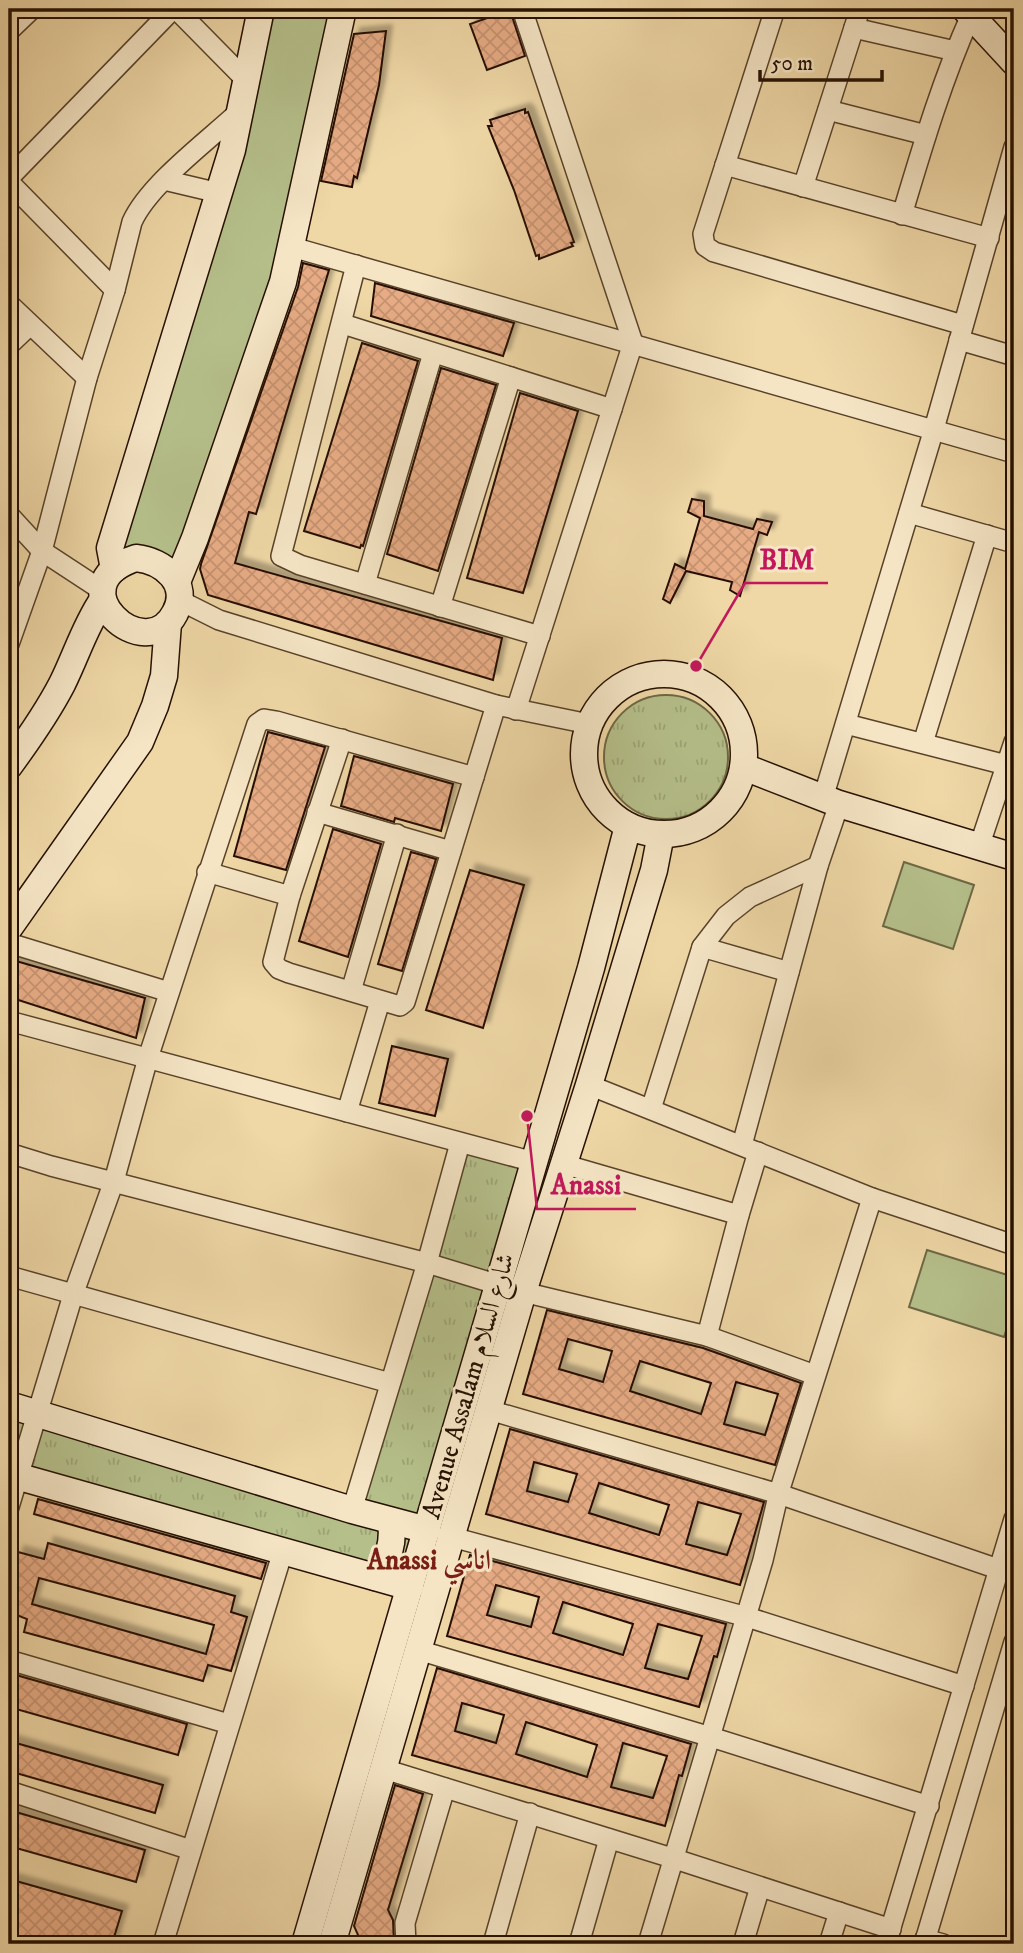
<svg xmlns="http://www.w3.org/2000/svg" width="1023" height="1953" font-family="'IM FELL DW Pica',Amiri,serif">
  <style>
    .grass { fill: url(#grass-tufts); stroke: #6d6845; stroke-width: 2 }
    .green { fill: #b5bf8a; stroke: #6d6845; stroke-width: 2 }
    .building { fill: url(#building-cross-hatch); stroke: #251000; stroke-width: 2; fill-rule: evenodd; filter: url(#shadow) }
    .lines { fill: none; stroke-linecap: round; stroke-linejoin: round }
    .street-casing { stroke: #58422a; stroke-width: 22 }
    .secondary-casing { stroke: #251000; stroke-width: 29 }
    .street { stroke: #f5e5c5; stroke-width: 19 }
    .secondary { stroke: #f5e5c5; stroke-width: 26 }
    .labels { text-anchor: middle; dominant-baseline: central; stroke-width: 6; stroke-linejoin: round; paint-order: stroke }
    .street-label { font-size: 26px; fill: #251000; stroke: #f5e5c5 }
    .neighbourhood-label { font-size: 28px; font-weight: bold; fill: #7a1f14; stroke: #f5e5c5 }
    .leader { fill: none; stroke: #c2185b; stroke-width: 2.5 }
    .callout-dot { fill: #c2185b; stroke: #f5e5c5; stroke-width: 2.5 }
    .callout-label { font-size: 28px; text-anchor: middle; font-weight: bold; fill: #c2185b; stroke: #f5e5c5; stroke-width: 6; stroke-linejoin: round; paint-order: stroke }
  </style>
  <defs>
    <pattern id="grass-tufts" width="24" height="20" patternUnits="userSpaceOnUse" patternTransform="scale(1.75)"><rect width="24" height="20" fill="#b5bf8a"/><path d="M3 7l-1-3M5 7V3M7 7l1-3M15 17l-1-3M17 17v-4M19 17l1-3" fill="none" stroke="#9ca375"/></pattern>
    <pattern id="building-cross-hatch" width="8" height="8" patternUnits="userSpaceOnUse" patternTransform="scale(1.75)"><rect width="8" height="8" fill="#e7ac85"/><path d="M0 0l8 8M0 8l8-8" fill="none" stroke="#c69371"/></pattern>
    <filter id="shadow"><feDropShadow dx="6" dy="-6" stdDeviation="2" flood-color="#0004"/></filter>
  </defs>
  <rect width="100%" height="100%" fill="#efd7a6"/>
  <filter id="stains"><feTurbulence type="fractalNoise" baseFrequency=".00286" numOctaves="4"/><feColorMatrix values="0 0 0 0 .2 0 0 0 0 .09 0 0 0 0 .02 0 0 0 .5 -.17"/></filter>
  <radialGradient id="worn" r=".72"><stop offset=".6" stop-color="#630" stop-opacity="0"/><stop offset="1" stop-color="#630" stop-opacity=".3"/></radialGradient>
  <!-- grass -->
  <g class="grass">
    <circle cx="666" cy="757" r="62"/>
    <polygon points="460,1143 534,1162 410,1587 9,1471 9,1413 352,1510"/>
  </g>
  <!-- green -->
  <g class="green">
    <polygon points="268,9 329,9 322,74 283,241 175,566 120,553"/>
    <polygon points="904,862 974,885 953,949 883,926"/>
    <polygon points="927,1250 1014,1277 1014,1306 1004,1337 909,1307"/>
  </g>
  <!-- building -->
  <g class="building">
    <polygon points="510,10 525,56 487,70 470,24"/>
    <polygon points="386,31 379,85 357,178 354,176 352,187 321,181 354,34"/>
    <polygon points="525,109 525,113 528,112 574,242 571,243 573,246 539,259 539,255 536,256 514,190 488,126 492,126 490,120"/>
    <polygon points="303,263 329,270 256,514 249,512 235,563 502,638 493,680 208,595 200,569 201,564 298,287"/>
    <polygon points="375,283 514,323 503,356 371,316"/>
    <polygon points="362,343 418,361 363,546 361,545 360,548 304,531"/>
    <polygon points="441,368 496,385 438,571 387,554"/>
    <polygon points="520,393 578,411 523,593 467,578"/>
    <polygon points="692,499 704,501 704,516 753,529 757,519 772,522 767,535 759,532 740,596 730,590 732,582 686,571 670,603 663,599 675,564 685,569 700,518 688,512"/>
    <polygon points="268,732 325,747 286,870 234,856"/>
    <polygon points="354,756 453,784 441,831 395,818 394,822 341,806"/>
    <polygon points="333,829 381,844 348,957 299,941"/>
    <polygon points="411,852 436,859 402,971 378,964"/>
    <polygon points="470,870 524,885 483,1028 426,1010"/>
    <polygon points="9,959 145,998 136,1038 9,997"/>
    <polygon points="392,1046 448,1059 435,1116 379,1103"/>
    <path d="M547 1310 703 1348 801 1383 775 1465 523 1394ZM568 1339 612 1351 603 1382 559 1369ZM640 1361 711 1383 701 1414 630 1391ZM736 1382 778 1394 765 1435 724 1424Z"/>
    <path d="M510 1429 764 1502 740 1585 486 1514ZM534 1462 577 1474 568 1502 527 1491ZM599 1483 669 1505 659 1535 589 1513ZM698 1502 741 1514 727 1555 686 1544Z"/>
    <polygon points="38,1499 266,1563 261,1579 34,1514"/>
    <path d="M48 1543 235 1596 231 1612 247 1617 231 1671 208 1665 203 1681 24 1632 27 1619 9 1612V1584L18 1552 44 1559ZM39 1578 214 1625 206 1654 32 1604Z"/>
    <path d="M470 1555 726 1624 717 1657 714 1656 699 1707 447 1636ZM496 1585 539 1597 531 1627 487 1615ZM563 1602 633 1624 623 1655 553 1633ZM658 1624 702 1636 688 1679 645 1668Z"/>
    <path d="M437 1668 691 1744 682 1776 679 1775 665 1826 412 1755ZM462 1703 504 1715 496 1743 455 1731ZM526 1722 597 1745 587 1777 516 1754ZM623 1743 667 1756 653 1798 611 1787Z"/>
    <polygon points="9,1673 187,1724 178,1755 9,1707"/>
    <polygon points="9,1741 163,1785 155,1813 9,1771"/>
    <polygon points="395,1785 423,1794 388,1910 393,1920 394,1944 362,1944 354,1926"/>
    <polygon points="9,1810 145,1850 136,1882 9,1846"/>
    <polygon points="9,1879 122,1911 112,1944 9,1944"/>
  </g>
  <g class="lines">
    <defs>
      <g id="street">
        <polyline points="176,9 247,81"/>
        <polyline points="775,9 703,234 705,246 714,252 963,325"/>
        <polyline points="854,28 955,51"/>
        <polyline points="9,31 32,9"/>
        <polyline points="828,110 926,135"/>
        <polyline points="725,165 989,238"/>
        <polyline points="9,178 173,9"/>
        <polyline points="164,180 219,193"/>
        <polyline points="9,182 115,290"/>
        <polyline points="803,187 860,9"/>
        <path d="M902 215C922 148 942 80 971 15"/>
        <polyline points="292,247 1014,453"/>
        <polyline points="356,265 281,556 300,565 540,636"/>
        <polyline points="9,304 87,378"/>
        <polyline points="343,324 612,409"/>
        <polyline points="959,340 1014,356"/>
        <polyline points="9,345 30,325"/>
        <polyline points="909,513 1014,543"/>
        <polyline points="9,515 42,551 103,591"/>
        <polyline points="365,584 433,353"/>
        <polyline points="179,600 219,620 496,705 589,724"/>
        <polyline points="440,607 511,377"/>
        <path d="M9 644 42 551 87 378 115 290 132 222C149 184 209 140 241 110"/>
        <polyline points="516,710 633,343 522,9"/>
        <polyline points="846,724 1014,767"/>
        <polyline points="342,739 290,896 273,962 279,969 289,973 400,1006 405,1002 496,705"/>
        <polyline points="923,743 987,535"/>
        <polyline points="823,798 934,429 1014,147"/>
        <polyline points="317,812 451,851"/>
        <polyline points="979,847 1014,742"/>
        <polyline points="207,872 290,896"/>
        <polyline points="9,943 169,992"/>
        <polyline points="702,947 789,972"/>
        <polyline points="351,991 397,834"/>
        <polyline points="9,1021 534,1162"/>
        <polyline points="589,1085 872,1198 1014,1245"/>
        <polyline points="651,1109 702,947 726,916 750,897 818,866"/>
        <polyline points="347,1112 380,1001"/>
        <polyline points="742,1145 818,866 839,804"/>
        <polyline points="758,1152 739,1215 707,1336 815,1375"/>
        <polyline points="9,1153 51,1166 427,1263 499,1285"/>
        <polyline points="563,1164 739,1215"/>
        <polyline points="9,1276 390,1383"/>
        <polyline points="523,1292 707,1336"/>
        <polyline points="489,1410 779,1494 998,1569"/>
        <polyline points="9,1507 73,1295 114,1181 148,1058 257,724 264,719 276,721 474,777"/>
        <polyline points="352,1510 427,1263 460,1143"/>
        <polyline points="452,1537 747,1617 964,1686"/>
        <polyline points="418,1650 711,1737 929,1806"/>
        <polyline points="9,1660 229,1724"/>
        <polyline points="384,1769 672,1858 891,1929"/>
        <polyline points="9,1791 191,1850"/>
        <polyline points="925,1939 943,1944"/>
        <polyline points="163,1944 283,1551"/>
        <polyline points="406,1944 405,1923 445,1788"/>
        <polyline points="493,1944 530,1813"/>
        <polyline points="579,1944 609,1839"/>
        <polyline points="648,1944 763,1560 779,1492 872,1198"/>
        <polyline points="743,1944 760,1887"/>
        <polyline points="829,1944 839,1912"/>
        <polyline points="886,1944 1014,1519"/>
        <polyline points="924,1944 1014,1642"/>
      </g>
      <g id="secondary">
        <polyline points="965,9 1014,62"/>
        <path d="M136 558C164 561 191 584 175 613 146 670 53 585 136 558Z"/>
        <polyline points="114,569 110,548 232,150 261,9"/>
        <polyline points="177,582 195,538 283,282 343,9"/>
        <circle cx="664" cy="754" r="80"/>
        <path d="M9 766C28 740 47 713 62 684 76 656 85 626 102 601"/>
        <polyline points="744,767 839,804 1014,857"/>
        <polyline points="9,928 140,742 155,706 164,676 168,623"/>
        <polyline points="9,1405 352,1510 427,1530"/>
        <polyline points="9,1474 410,1587"/>
        <path d="M375 1577C389 1559 394 1543 391 1521"/>
        <polyline points="305,1944 591,968 628,826"/>
        <polyline points="332,1944 523,1292 589,1085 654,870 661,834"/>
      </g>
    </defs>
    <!-- street casing -->
    <use href="#street" class="street-casing"/>
    <!-- secondary casing -->
    <use href="#secondary" class="secondary-casing"/>
    <!-- street -->
    <use href="#street" class="street"/>
    <!-- secondary -->
    <use href="#secondary" class="secondary"/>
  </g>
  <g class="labels">
    <!-- street labels -->
    <g class="street-label">
      <text transform="translate(469 1386) rotate(-74)">Avenue Assalam شارع السلام</text>
    </g>
    <!-- neighbourhood labels -->
    <g class="neighbourhood-label">
      <text x="429" y="1560">Anassi اناسي</text>
    </g>
  </g>
  <!-- callouts -->
  <path class="leader" d="M696 666L745 583H828M527 1116L537 1209H636"/>
  <g class="callout-dot">
    <circle cx="696" cy="666" r="7"/>
    <circle cx="527" cy="1116" r="7"/>
  </g>
  <g class="callout-label">
    <text x="787" y="569">BIM</text>
    <text x="586" y="1194">Anassi</text>
  </g>
  <!-- margin -->
  <rect width="1023" height="1953" fill="none" stroke="#efd7a6" stroke-width="35"/>
  <rect x="10" y="10" width="1002" height="1932" fill="none" stroke="#251000" stroke-width="3.5"/>
  <rect x="18" y="18" width="988" height="1918" fill="none" stroke="#251000" stroke-width="2"/>
  <!-- scale -->
  <path d="M760 70v10h122v-10" fill="none" stroke="#251000" stroke-width="3.5"/>
  <text x="771" y="70" font-size="21" fill="#251000" stroke="#f5e5c5" stroke-width="5" paint-order="stroke">50 m</text>
  <rect width="100%" height="100%" filter="url(#stains)"/>
  <rect width="100%" height="100%" fill="url(#worn)"/>
</svg>
